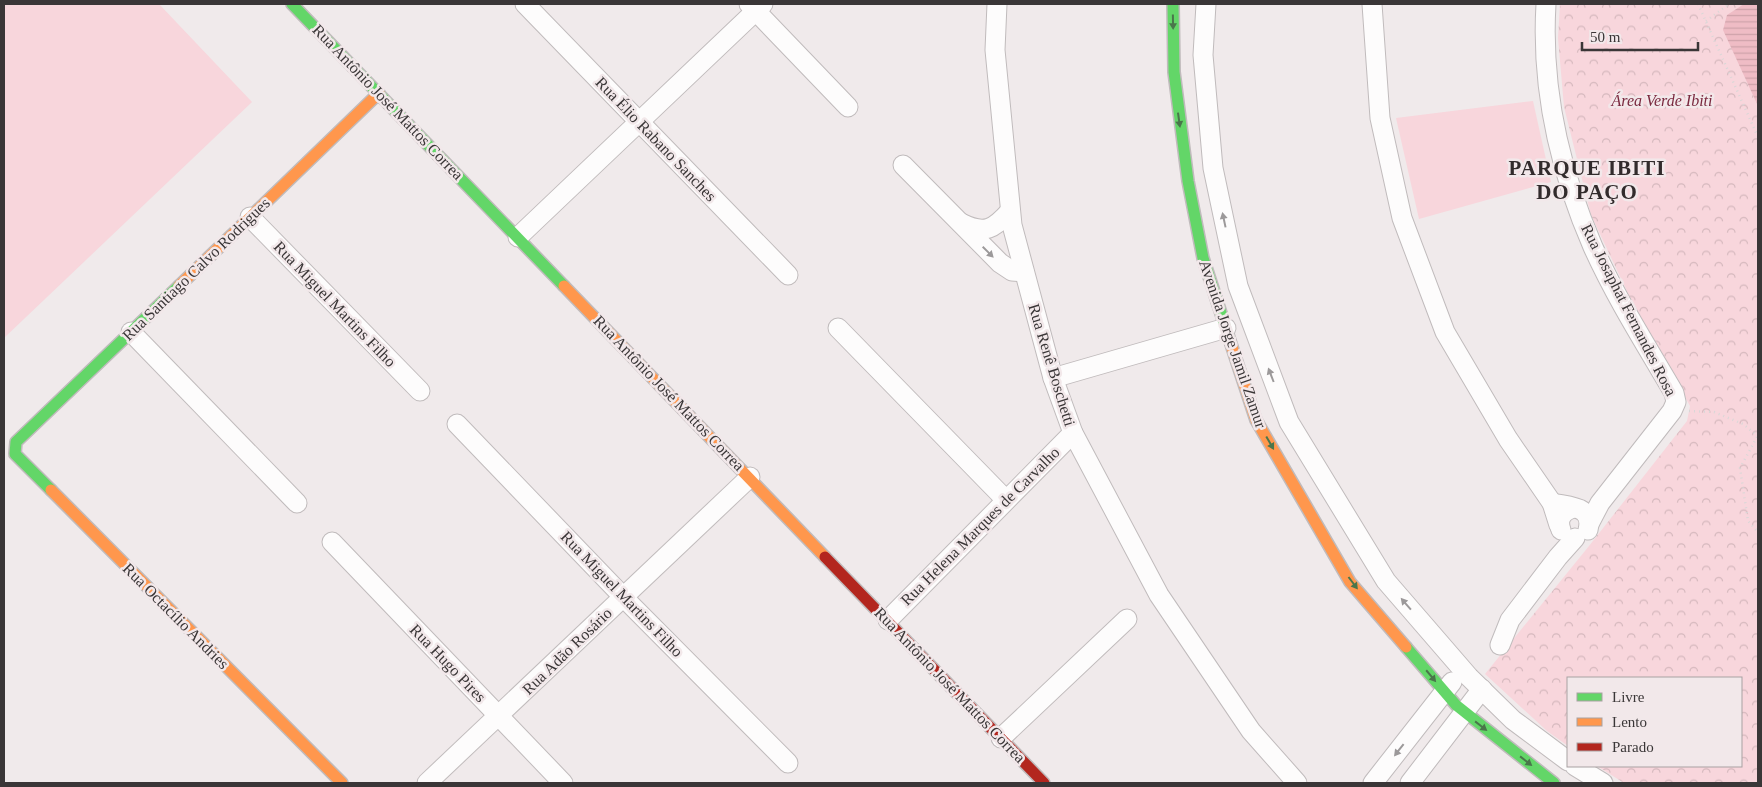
<svg xmlns="http://www.w3.org/2000/svg" width="1762" height="787" font-family="Georgia,serif">
  <style>
    .grass { fill: #f8d6dc }
    .park { fill: url(#park-crowns) }
    .water { fill: url(#water-rules) }
    .lines { fill: none; stroke-linecap: round; stroke-linejoin: round }
    .street-casing { stroke: #c0bbbc; stroke-width: 21 }
    .fast-casing { stroke: #c0bbbc; stroke-width: 14 }
    .slow-casing { stroke: #c0bbbc; stroke-width: 14 }
    .jam-casing { stroke: #c0bbbc; stroke-width: 14 }
    .path { stroke: #d9d7d7; stroke-width: 2.5; stroke-dasharray: 1 4; stroke-linecap: butt }
    .street { stroke: #fdfcfc; stroke-width: 19 }
    .fast { stroke: #63d668; stroke-width: 11 }
    .slow { stroke: #ff974d; stroke-width: 11 }
    .jam { stroke: #b3261e; stroke-width: 11 }
    .oneway { fill: #4a764b }
    .oneway2 { fill: #9c999a }
    .labels { text-anchor: middle; dominant-baseline: central; stroke-width: 5; stroke-linejoin: round; paint-order: stroke }
    .park-label { font-size: 16px; font-style: italic; fill: #7a293f; stroke: #f2e8ea }
    .street-label { font-size: 16px; fill: #3a3637; stroke: #f2e8ea }
    .district-label { font-size: 21px; font-weight: bold; letter-spacing: 1px; fill: #322b2c; stroke: #f2e8ea }
  </style>
  <defs>
    <pattern id="park-crowns" width="20" height="18" patternUnits="userSpaceOnUse" patternTransform="scale(1.25)"><rect width="20" height="18" fill="#f8d6dc"/><path d="M2 6a3 3 0 1 1 6 0M12 15a3 3 0 1 1 6 0" fill="none" stroke="#d5b8bd"/></pattern>
    <pattern id="water-rules" width="6" height="5" patternUnits="userSpaceOnUse" patternTransform="scale(1.25)"><rect width="6" height="5" fill="#efbcc5"/><path d="M0 2.5h6" fill="none" stroke="#cea2aa"/></pattern>
  </defs>
  <rect width="100%" height="100%" fill="#f0eaeb"/>
  <!-- grass -->
  <g class="grass">
    <polygon points="4,4 159,4 252,102 4,338"/>
    <polygon points="1533,101 1551,182 1419,219 1396,118"/>
  </g>
  <!-- park -->
  <polygon class="park" points="1560,4 1758,4 1758,783 1624,783 1597,766 1741,766 1741,678 1568,678 1568,746 1547,731 1485,674 1589,546 1687,421 1690,406 1632,302 1591,215 1564,107 1558,38"/>
  <!-- water -->
  <polygon class="water" points="1744,4 1758,4 1758,106 1723,30 1727,15"/>
  <g class="lines">
    <defs>
      <g id="street">
        <polyline points="525,4 788,275"/>
        <polyline points="749,4 848,107"/>
        <polyline points="997,4 995,50 1012,225 1053,378 1073,433 1159,595 1251,731 1297,783"/>
        <polyline points="1206,4 1203,55 1213,168 1238,286 1289,422 1386,581 1469,677 1513,720 1568,761"/>
        <polyline points="1372,4 1380,118 1402,218 1445,332 1508,439 1552,503 1559,525"/>
        <path d="M1546 4C1541 87 1560 171 1593 247 1616 298 1646 345 1674 393L1676 402 1672 411 1600 503 1590 522"/>
        <polyline points="903,165 1000,263 1012,271 1024,272"/>
        <polyline points="250,217 420,391"/>
        <path d="M961 223C985 235 994 229 1010 211"/>
        <polyline points="518,237 763,4"/>
        <polyline points="838,328 1006,500"/>
        <polyline points="131,332 297,503"/>
        <polyline points="1053,378 1226,328"/>
        <polyline points="457,424 633,607 788,763"/>
        <path d="M1552 503C1570 507 1594 506 1588 530"/>
        <path d="M1561 530C1557 519 1562 512 1573 508"/>
        <polyline points="332,542 563,783"/>
        <polyline points="888,620 1073,433"/>
        <polyline points="1500,645 1510,620 1558,557 1575,538"/>
        <polyline points="1001,738 1127,619"/>
        <polyline points="1575,766 1603,783"/>
        <polyline points="427,783 750,477"/>
        <polyline points="1373,783 1452,682"/>
        <polyline points="1410,783 1482,689"/>
      </g>
      <g id="fast">
        <polyline points="292,4 564,286"/>
        <polyline points="1173,4 1174,72 1188,181 1203,258 1230,341"/>
        <polyline points="51,490 15,454 16,442 179,286"/>
        <polyline points="1406,647 1456,705 1554,783"/>
      </g>
      <g id="slow">
        <polyline points="179,286 379,93"/>
        <polyline points="564,286 825,557"/>
        <polyline points="1230,341 1256,420 1350,582 1406,647"/>
        <polyline points="51,490 342,783"/>
      </g>
      <polyline id="jam" points="825,557 1044,783"/>
    </defs>
    <!-- street casing -->
    <use href="#street" class="street-casing"/>
    <!-- fast casing -->
    <use href="#fast" class="fast-casing"/>
    <!-- slow casing -->
    <use href="#slow" class="slow-casing"/>
    <!-- jam casing -->
    <use href="#jam" class="jam-casing"/>
    <!-- path -->
    <g class="path">
      <polyline points="1698,4 1758,137"/>
      <polyline points="1706,21 1729,4"/>
      <polyline points="1689,411 1714,412 1743,424 1758,436"/>
      <polyline points="1757,437 1740,468 1748,521 1758,532"/>
    </g>
    <!-- street -->
    <use href="#street" class="street"/>
    <!-- fast -->
    <use href="#fast" class="fast"/>
    <!-- slow -->
    <use href="#slow" class="slow"/>
    <!-- jam -->
    <use href="#jam" class="jam"/>
  </g>
  <!-- one-way arrows -->
  <defs><path id="oneway-solid" d="M-6-.8H1V-3.2L6.5 0L1 3.2V.8H-6Z" transform="scale(1.25)"/></defs>
  <g class="oneway">
    <use href="#oneway-solid" transform="translate(1173 22) rotate(89)"/>
    <use href="#oneway-solid" transform="translate(1179 120) rotate(82)"/>
    <use href="#oneway-solid" transform="translate(1270 443) rotate(60)"/>
    <use href="#oneway-solid" transform="translate(1353 583) rotate(53)"/>
    <use href="#oneway-solid" transform="translate(1431 676) rotate(50)"/>
    <use href="#oneway-solid" transform="translate(1481 726) rotate(38)"/>
    <use href="#oneway-solid" transform="translate(1526 761) rotate(38)"/>
  </g>
  <g class="oneway2">
    <use href="#oneway-solid" transform="translate(1224 220) rotate(-102)"/>
    <use href="#oneway-solid" transform="translate(988 252) rotate(45)"/>
    <use href="#oneway-solid" transform="translate(1271 375) rotate(-111)"/>
    <use href="#oneway-solid" transform="translate(1406 604) rotate(-131)"/>
    <use href="#oneway-solid" transform="translate(1399 750) rotate(128)"/>
  </g>
  <g class="labels">
    <!-- park labels -->
    <g class="park-label">
      <text x="1662" y="100">Área Verde Ibiti</text>
    </g>
    <!-- street labels -->
    <g class="street-label">
      <text transform="translate(388 102) rotate(46)">Rua Antônio José Mattos Correa</text>
      <text transform="translate(656 139) rotate(46)">Rua Élio Rabano Sanches</text>
      <text transform="translate(196 269) rotate(-44)">Rua Santiago Calvo Rodrigues</text>
      <text transform="translate(335 304) rotate(46)">Rua Miguel Martins Filho</text>
      <text transform="translate(1629 310) rotate(63)">Rua Josaphat Fernandes Rosa</text>
      <text transform="translate(1233 344) rotate(71)">Avenida Jorge Jamil Zamur</text>
      <text transform="translate(1052 365) rotate(73)">Rua Renê Boschetti</text>
      <text transform="translate(669 393) rotate(46)">Rua Antônio José Mattos Correa</text>
      <text transform="translate(980 526) rotate(-45)">Rua Helena Marques de Carvalho</text>
      <text transform="translate(622 594) rotate(46)">Rua Miguel Martins Filho</text>
      <text transform="translate(176 616) rotate(45)">Rua Octacílio Andries</text>
      <text transform="translate(567 651) rotate(-44)">Rua Adão Rosário</text>
      <text transform="translate(448 663) rotate(46)">Rua Hugo Pires</text>
      <text transform="translate(950 685) rotate(46)">Rua Antônio José Mattos Correa</text>
    </g>
    <!-- district labels -->
    <g class="district-label">
      <text x="1587" y="168">PARQUE IBITI<tspan x="1587" dy="24">DO PAÇO</tspan></text>
    </g>
  </g>
  <!-- border -->
  <rect width="1762" height="787" fill="none" stroke="#3a3637" stroke-width="10"/>
  <!-- legend -->
  <rect x="1567" y="677" width="175" height="90" fill="#f2e8ea" stroke="#a8a1a2"/>
  <rect x="1577" y="693" width="25" height="8" fill="#63d668" stroke="#a8a1a2"/>
  <text x="1612" y="702" font-size="15" fill="#3a3637">Livre</text>
  <rect x="1577" y="718" width="25" height="8" fill="#ff974d" stroke="#a8a1a2"/>
  <text x="1612" y="727" font-size="15" fill="#3a3637">Lento</text>
  <rect x="1577" y="743" width="25" height="8" fill="#b3261e" stroke="#a8a1a2"/>
  <text x="1612" y="752" font-size="15" fill="#3a3637">Parado</text>
  <!-- scale -->
  <path d="M1582 42v8h116v-8" fill="none" stroke="#3a3637" stroke-width="2.5"/>
  <text x="1590" y="42" font-size="15" fill="#3a3637" stroke="#f2e8ea" stroke-width="4" paint-order="stroke">50 m</text>
</svg>
